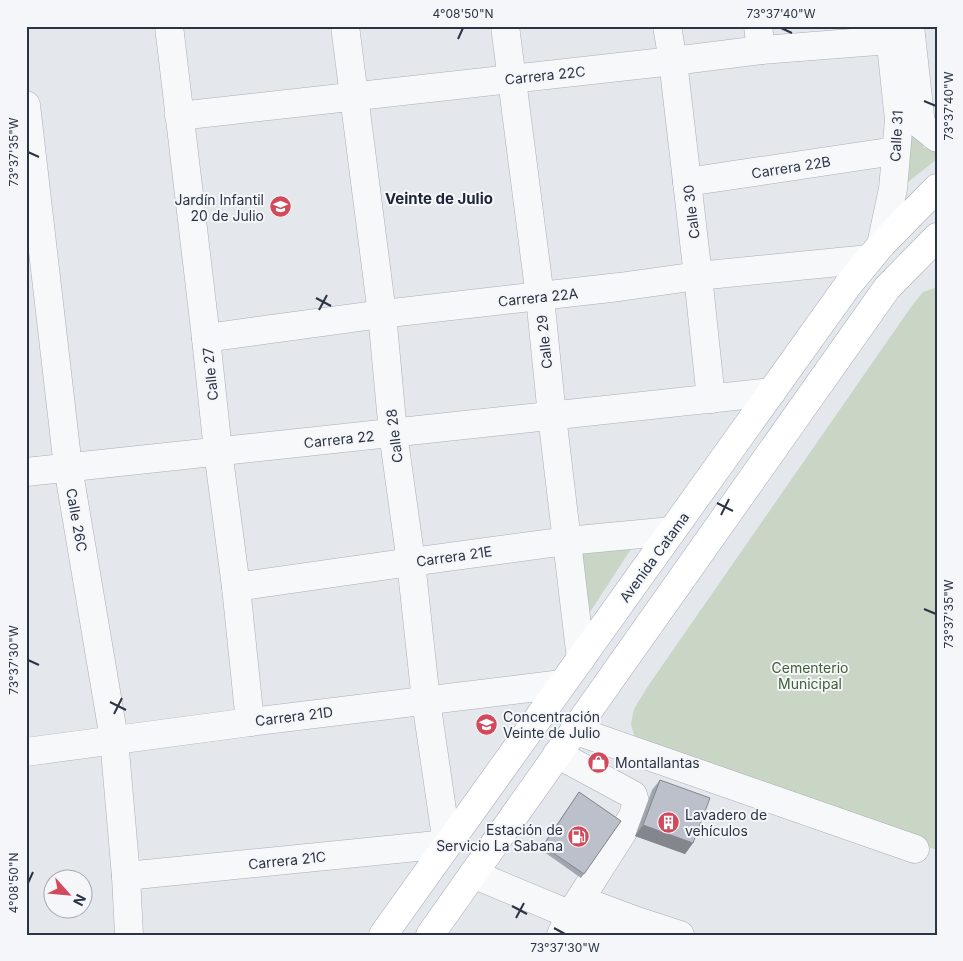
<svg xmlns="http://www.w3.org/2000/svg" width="963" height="961" font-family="Inter,sans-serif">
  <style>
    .green { fill: #c9d6c5 }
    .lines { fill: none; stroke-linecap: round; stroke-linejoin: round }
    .minor-casing { stroke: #a9aeb7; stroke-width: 29 }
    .major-casing { stroke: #a3abb8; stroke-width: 29 }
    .minor { stroke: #f7f8fa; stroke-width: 28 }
    .major { stroke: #fff; stroke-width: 28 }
    .wall { fill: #a1a5ae }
    .shaded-wall { fill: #83868d }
    .building { fill: #bbc0ca; stroke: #83868d }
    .ticks { fill: none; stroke: #2b3445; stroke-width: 2 }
    .labels { text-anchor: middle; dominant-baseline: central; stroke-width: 4; stroke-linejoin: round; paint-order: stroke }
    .street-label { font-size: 14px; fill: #2b3445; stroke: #f4f6f9 }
    .poi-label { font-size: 14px; fill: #2b3445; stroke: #f4f6f9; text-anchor: start }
    .park-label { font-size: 14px; fill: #3f6138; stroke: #f4f6f9 }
    .neighbourhood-label { font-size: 15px; font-weight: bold; fill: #1d2536; stroke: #f4f6f9 }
    .neatline { fill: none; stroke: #2b3445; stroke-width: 2 }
    .ticks-label { font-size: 12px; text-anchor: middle; fill: #2b3445 }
  </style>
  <rect width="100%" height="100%" fill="#e4e7ec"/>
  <!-- green -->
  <g class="green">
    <polygon points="912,125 924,148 937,150 937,159 898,190"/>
    <polygon points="937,287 937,850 860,823 635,739 631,724 634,709 648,686 911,307 923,292"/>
    <polygon points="633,546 590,612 580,552"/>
  </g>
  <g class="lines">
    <defs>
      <g id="minor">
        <polyline points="169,26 206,338 218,451 236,587 250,722"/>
        <polyline points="505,26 540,297 552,416 581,659"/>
        <polyline points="667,26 673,61 698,276 711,399"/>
        <polyline points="758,26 761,50"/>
        <polyline points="910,26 921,125 937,138"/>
        <polyline points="26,105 68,467 114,739 126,876 129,935"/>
        <polyline points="179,116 673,61 761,50 890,40 911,37"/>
        <polyline points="687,182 895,151"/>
        <polyline points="881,245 893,189 899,120 889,26"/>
        <polyline points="206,338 382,314 619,287 698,276 869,259"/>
        <polyline points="26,472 772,392"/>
        <polyline points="236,587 411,562 567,541 672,531"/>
        <polyline points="574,730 915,849"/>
        <polyline points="26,752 250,722 562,684"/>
        <polyline points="557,754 633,795 636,805 633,816 570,915 561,935"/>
        <polyline points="473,874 619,935"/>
        <polyline points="126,876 447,844 426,701 411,562 393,433 382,314 345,26"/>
        <polyline points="586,902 637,921 680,935"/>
      </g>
      <g id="major">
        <polyline points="383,935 848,285 881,245 937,188"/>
        <polyline points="430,935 887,288 937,237"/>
      </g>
    </defs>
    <!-- minor casing -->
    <use href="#minor" class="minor-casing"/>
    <!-- major casing -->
    <use href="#major" class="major-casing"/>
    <!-- minor -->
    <use href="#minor" class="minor"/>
    <!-- major -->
    <use href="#major" class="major"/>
  </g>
  <!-- wall -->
  <g class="wall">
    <polygon points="660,780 693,843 685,854 635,836 652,790"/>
    <polygon points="579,792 621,821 581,878 540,849"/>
  </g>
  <!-- shaded-wall -->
  <polygon class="shaded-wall" points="643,825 693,843 685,854 635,836"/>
  <!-- building -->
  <g class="building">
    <polygon points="660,780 710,798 693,843 643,825"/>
    <polygon points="579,792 621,821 584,874 543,846"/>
  </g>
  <!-- ticks -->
  <path class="ticks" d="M781 28 792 33M458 39 463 28M924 101 936 106M28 152 39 157M316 298 331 306M319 310 327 295M717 503 733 511M721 515 729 499M924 609 936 614M28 660 39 665M110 702 126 710M114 714 122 698M28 883 33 872M512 906 527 914M516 918 524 903M554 928 565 934"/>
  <!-- icons -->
  <defs>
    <symbol id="school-disc" viewBox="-11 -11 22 22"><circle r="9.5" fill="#d1495b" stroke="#f4f6f9"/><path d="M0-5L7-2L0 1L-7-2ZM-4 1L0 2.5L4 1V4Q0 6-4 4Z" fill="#fff"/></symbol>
    <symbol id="shop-disc" viewBox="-11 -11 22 22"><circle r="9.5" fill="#d1495b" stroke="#f4f6f9"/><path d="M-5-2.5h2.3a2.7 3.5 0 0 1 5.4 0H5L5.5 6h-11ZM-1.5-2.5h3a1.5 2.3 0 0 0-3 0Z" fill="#fff"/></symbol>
    <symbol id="building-disc" viewBox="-11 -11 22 22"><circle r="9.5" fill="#d1495b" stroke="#f4f6f9"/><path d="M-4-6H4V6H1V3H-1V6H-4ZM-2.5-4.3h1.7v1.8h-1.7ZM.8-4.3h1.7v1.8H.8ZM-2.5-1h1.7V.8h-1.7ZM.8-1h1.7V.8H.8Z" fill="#fff"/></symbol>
    <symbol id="fuel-disc" viewBox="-11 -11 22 22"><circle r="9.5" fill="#d1495b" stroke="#f4f6f9"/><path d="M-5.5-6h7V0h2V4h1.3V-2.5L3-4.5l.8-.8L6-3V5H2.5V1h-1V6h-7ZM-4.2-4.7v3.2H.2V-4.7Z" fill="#fff"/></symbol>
  </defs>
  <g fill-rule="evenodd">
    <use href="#school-disc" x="268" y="194" width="25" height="25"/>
    <use href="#school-disc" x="474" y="712" width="25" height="25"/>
    <use href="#shop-disc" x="586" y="750" width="25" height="25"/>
    <use href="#building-disc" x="656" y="810" width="25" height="25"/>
    <use href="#fuel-disc" x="566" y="824" width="25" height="25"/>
  </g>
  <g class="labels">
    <!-- street labels -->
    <g class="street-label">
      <text transform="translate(545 75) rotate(-6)">Carrera 22C</text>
      <text transform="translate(896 136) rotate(-87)">Calle 31</text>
      <text transform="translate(791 167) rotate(-9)">Carrera 22B</text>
      <text transform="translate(691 212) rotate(-97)">Calle 30</text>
      <text transform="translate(538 297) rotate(-6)">Carrera 22A</text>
      <text transform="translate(544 342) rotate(-96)">Calle 29</text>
      <text transform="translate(210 374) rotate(-96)">Calle 27</text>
      <text transform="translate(394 436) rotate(-97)">Calle 28</text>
      <text transform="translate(339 439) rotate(-6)">Carrera 22</text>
      <text transform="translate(77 520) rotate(80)">Calle 26C</text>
      <text transform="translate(454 556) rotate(-8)">Carrera 21E</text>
      <text transform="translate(654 557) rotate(-54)">Avenida Catama</text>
      <text transform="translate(294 716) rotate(-7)">Carrera 21D</text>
      <text transform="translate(287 860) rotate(-6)">Carrera 21C</text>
    </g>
    <!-- poi labels -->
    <g class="poi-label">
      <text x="264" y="199" text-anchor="end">Jardín Infantil<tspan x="264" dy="16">20 de Julio</tspan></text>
      <text x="503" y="716">Concentración<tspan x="503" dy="16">Veinte de Julio</tspan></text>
      <text x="615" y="762">Montallantas</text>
      <text x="685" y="814">Lavadero de<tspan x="685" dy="16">vehículos</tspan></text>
      <text x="563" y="829" text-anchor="end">Estación de<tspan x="563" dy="16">Servicio La Sabana</tspan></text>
    </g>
    <!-- park labels -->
    <g class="park-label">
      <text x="810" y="667">Cementerio<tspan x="810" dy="16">Municipal</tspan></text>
    </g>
    <!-- neighbourhood labels -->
    <g class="neighbourhood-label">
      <text x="439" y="198">Veinte de Julio</text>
    </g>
  </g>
  <!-- border -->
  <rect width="963" height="961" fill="none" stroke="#f4f6f9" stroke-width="55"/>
  <!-- north arrow -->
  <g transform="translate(68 894) rotate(117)"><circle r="24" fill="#f4f6f9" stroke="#a4a8b1"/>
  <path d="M0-4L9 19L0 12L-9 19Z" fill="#d1495b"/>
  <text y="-8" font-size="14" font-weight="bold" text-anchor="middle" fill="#2b3445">N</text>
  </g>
  <rect x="28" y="28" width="908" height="906" class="neatline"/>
  <g class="ticks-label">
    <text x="463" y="18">4°08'50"N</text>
    <text x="781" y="18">73°37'40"W</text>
    <text transform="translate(949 106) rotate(-90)" y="4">73°37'40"W</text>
    <text transform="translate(14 152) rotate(-90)" y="4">73°37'35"W</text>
    <text transform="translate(949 614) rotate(-90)" y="4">73°37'35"W</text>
    <text transform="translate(14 660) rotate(-90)" y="4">73°37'30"W</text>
    <text transform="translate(14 883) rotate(-90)" y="4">4°08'50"N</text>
    <text x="565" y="952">73°37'30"W</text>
  </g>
</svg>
